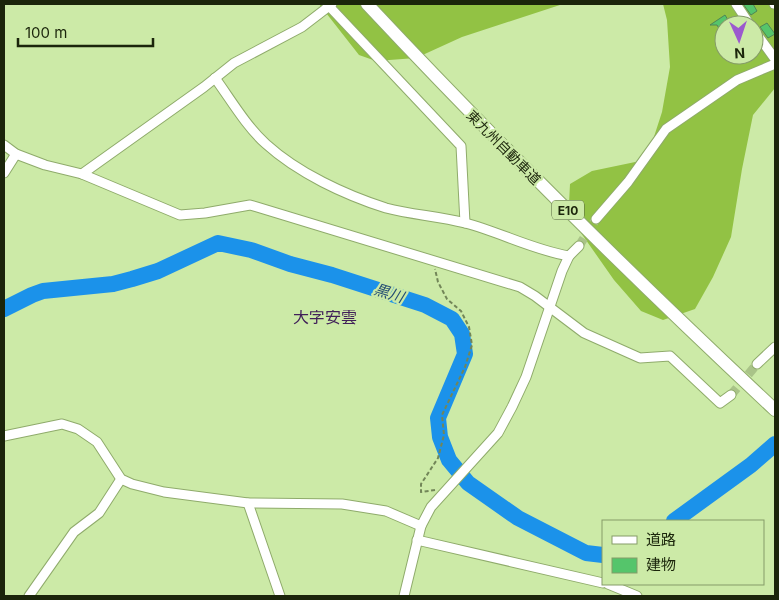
<svg xmlns="http://www.w3.org/2000/svg" width="779" height="600" font-family="Inter,'Noto Sans JP',sans-serif">
  <style>
    .forest { fill: #92c244; fill-rule: evenodd }
    .lines { fill: none; stroke-linecap: round; stroke-linejoin: round }
    .river { stroke: #1b92ea; stroke-width: 16 }
    .building { fill: #55c56b; stroke: #4e8556 }
    .minor-tunnel { stroke: #a9c388; stroke-width: 9; stroke-dasharray: 9 4.5; stroke-linecap: butt }
    .minor-casing { stroke: #8fab6b; stroke-width: 11 }
    .highway-casing { stroke: #8fab6b; stroke-width: 14 }
    .path { stroke: #728658; stroke-width: 2; stroke-dasharray: 4 2.5; stroke-linecap: butt }
    .minor { stroke: #fff; stroke-width: 9 }
    .highway { stroke: #fff; stroke-width: 12 }
    .labels { text-anchor: middle; dominant-baseline: central; stroke-width: 4.5; stroke-linejoin: round; paint-order: stroke }
    .shield { fill: #cceaa7; stroke: #50603a; stroke-width: 1 }
    .shield-label { font-size: 12px; font-weight: bold; fill: #1b250b }
    .street-label { font-size: 14px; fill: #1b250b; stroke: #cceaa7 }
    .water-label { font-size: 15px; font-style: italic; fill: #254e73; stroke: #cceaa7 }
    .quarter-label { font-size: 16px; fill: #412159; stroke: #cceaa7 }
  </style>
  <rect width="100%" height="100%" fill="#cceaa7"/>
  <!-- forest -->
  <g class="forest">
    <polygon points="319,4 563,4 462,37 416,58 376,61 359,55"/>
    <path d="M663 4H775V88L753 115 742 169 731 237 713 277 695 309 663 320 641 311 614 280 581 233 569 204 570 184 592 171 640 161 651 146 662 112 670 67 667 20ZM724 25H754V55H724Z"/>
  </g>
  <g class="lines">
    <!-- river -->
    <g class="river">
      <polyline points="4,309 32,295 43,291 113,284 132,279 158,271 218,243 251,250 290,264 332,275 425,305 452,319 462,334 465,354 438,418 440,437 449,460 468,483 518,518 586,553 603,555"/>
      <polyline points="674,521 751,465 775,444"/>
    </g>
  </g>
  <!-- building -->
  <g class="building">
    <polygon points="743,4 753,4 757,11 751,15"/>
    <polygon points="725,15 731,25 724,25 724,37 717,25 710,25"/>
    <polygon points="767,23 775,34 768,38 760,27"/>
  </g>
  <g class="lines">
    <!-- minor-tunnel -->
    <g class="minor-tunnel">
      <polyline points="579,246 596,219"/>
      <polyline points="731,395 757,364"/>
    </g>
    <defs>
      <g id="minor">
        <polyline points="327,4 461,146 465,223"/>
        <polyline points="736,4 750,25"/>
        <polyline points="774,4 775,4"/>
        <polyline points="754,30 775,59"/>
        <path d="M215 78C231 100 246 126 266 144 298 173 345 195 386 208 412 215 439 216 465 223 500 232 533 250 569 256"/>
        <polyline points="4,145 16,154 45,165 82,174 180,215 205,213 250,205 257,207 520,287 535,296 584,333 640,358 670,356 720,403 731,395"/>
        <polyline points="4,173 16,154"/>
        <polyline points="82,174 204,87 234,63 302,27 332,4"/>
        <polyline points="596,219 628,182 666,129 737,80 775,64"/>
        <polyline points="757,364 775,347"/>
        <polyline points="4,436 62,424 78,429 97,442 121,479 132,484 164,492 248,503 342,504 386,511 421,526"/>
        <polyline points="248,503 280,596"/>
        <polyline points="417,540 603,583"/>
        <polyline points="608,584 637,596"/>
        <polyline points="29,596 74,532 99,513 121,479"/>
        <polyline points="404,596 421,526 431,507 498,433 512,407 526,377 562,271 569,256 579,246"/>
      </g>
      <path id="highway" d="M367 4C498 144 635 279 775 410"/>
    </defs>
    <!-- minor casing -->
    <use href="#minor" class="minor-casing"/>
    <!-- highway casing -->
    <use href="#highway" class="highway-casing"/>
    <!-- path -->
    <polyline class="path" points="435,490 421,492 421,484 438,458 444,435 442,415 465,367 472,345 469,327 461,311 447,299 438,282 435,269"/>
    <!-- minor -->
    <use href="#minor" class="minor"/>
    <!-- highway -->
    <use href="#highway" class="highway"/>
  </g>
  <g class="labels">
    <!-- shield labels -->
    <rect class="shield" x="552" y="200.5" width="32" height="19" rx="4"/>
    <g class="shield-label">
      <text x="568" y="210">E10</text>
    </g>
    <!-- street labels -->
    <g class="street-label">
      <text transform="translate(504 147) rotate(45)">東九州自動車道</text>
    </g>
    <!-- water labels -->
    <g class="water-label">
      <text transform="translate(389 293) rotate(17)">黒川</text>
    </g>
    <!-- quarter labels -->
    <g class="quarter-label">
      <text x="325" y="317">大字安雲</text>
    </g>
  </g>
  <!-- border -->
  <rect width="779" height="600" fill="none" stroke="#1b250b" stroke-width="10"/>
  <!-- legend -->
  <rect x="602" y="520" width="162" height="65" fill="#cceaa7" stroke="#859b69"/>
  <rect x="612" y="536" width="25" height="8" fill="#ffffff" stroke="#859b69"/>
  <text x="646" y="545" font-size="15" fill="#1b250b">道路</text>
  <rect x="612" y="558" width="25" height="15" fill="#55c56b" stroke="#859b69"/>
  <text x="646" y="570" font-size="15" fill="#1b250b">建物</text>
  <!-- north arrow -->
  <g transform="translate(739 40) rotate(177)"><circle r="24" fill="#cceaa7" stroke="#859b69"/>
  <path d="M0-4L9 19L0 12L-9 19Z" fill="#9b59ce"/>
  <text y="-8" font-size="14" font-weight="bold" text-anchor="middle" fill="#1b250b">N</text>
  </g>
  <!-- scale -->
  <path d="M18 38v8h135v-8" fill="none" stroke="#1b250b" stroke-width="2.5"/>
  <text x="25" y="38" font-size="15" fill="#1b250b" stroke="#cceaa7" stroke-width="4" paint-order="stroke">100 m</text>
</svg>
